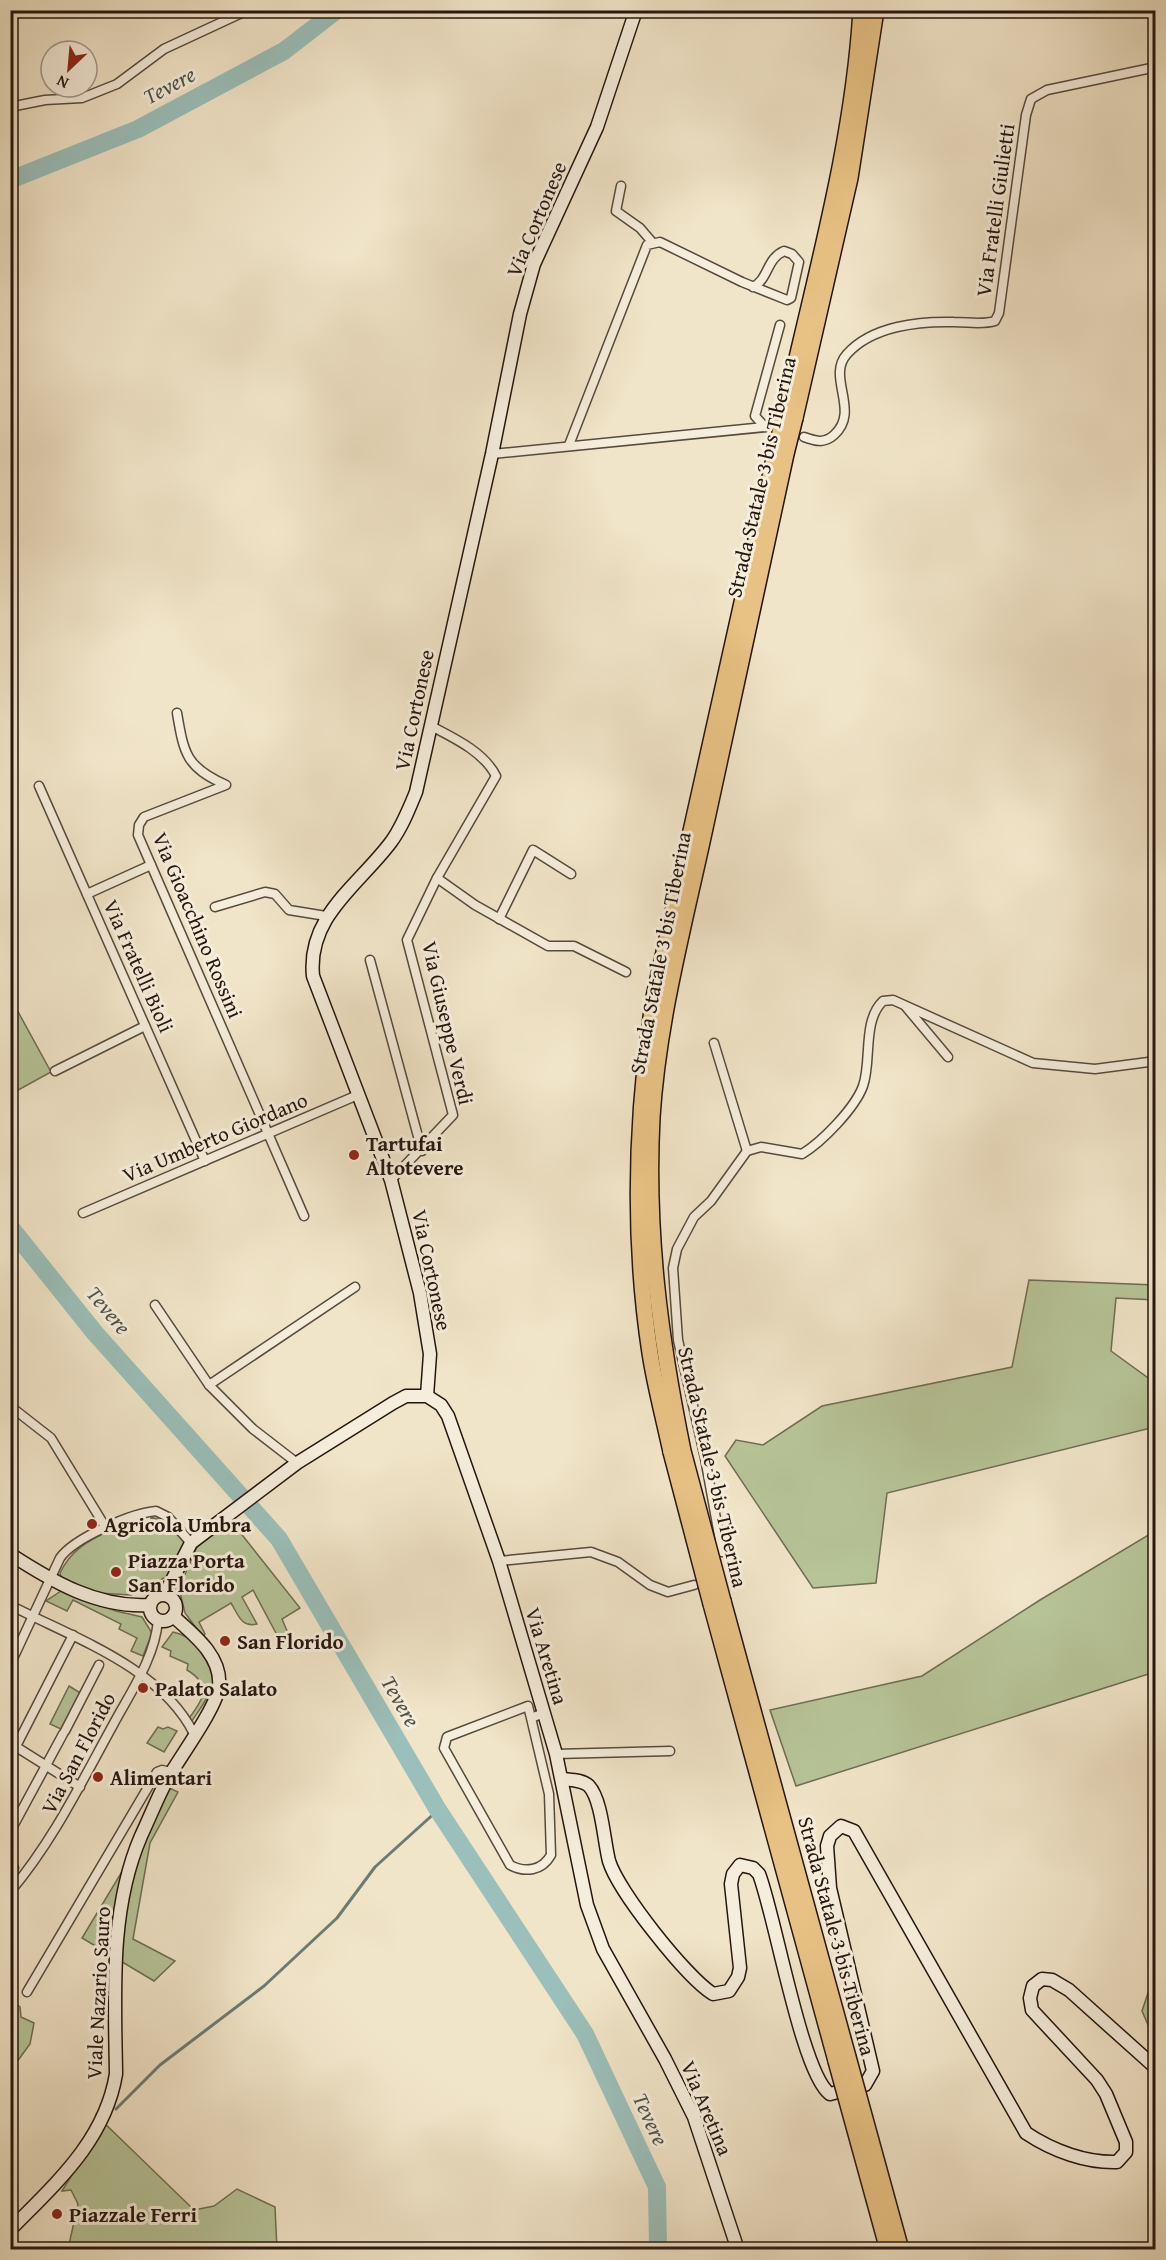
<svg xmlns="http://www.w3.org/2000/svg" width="1166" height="2260" font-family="'Gentium Book Plus',serif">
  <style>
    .green { fill: #b7c599; stroke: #6e6d54; stroke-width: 1.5 }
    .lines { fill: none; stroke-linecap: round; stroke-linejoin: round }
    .stream { stroke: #6c7b75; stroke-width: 3 }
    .river { stroke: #9bbfba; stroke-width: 18 }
    .street-casing { stroke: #58493d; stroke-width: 11 }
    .secondary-casing { stroke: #25150e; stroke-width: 15 }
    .highway-casing { stroke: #25150e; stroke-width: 18 }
    .street { stroke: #f6eedc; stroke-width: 8 }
    .secondary { stroke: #f6eedc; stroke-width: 12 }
    .highway { stroke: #e8c284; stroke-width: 15 }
    .highway-bridge-casing { stroke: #25150e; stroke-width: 18; stroke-linecap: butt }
    .highway-bridge { stroke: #e8c284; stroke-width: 15 }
    .poi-dot { fill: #8f2418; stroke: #f6eedc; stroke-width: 2 }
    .labels { text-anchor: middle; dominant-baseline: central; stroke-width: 6; stroke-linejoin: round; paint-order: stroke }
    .street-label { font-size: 21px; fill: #25150e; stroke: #f6eedc }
    .poi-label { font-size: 21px; font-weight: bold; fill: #25150e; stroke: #f6eedc; text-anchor: start }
    .water-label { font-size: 22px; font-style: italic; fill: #4e504a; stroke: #f6eedc }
  </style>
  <rect width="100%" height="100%" fill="#f1e5c9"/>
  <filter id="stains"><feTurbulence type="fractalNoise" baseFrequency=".00333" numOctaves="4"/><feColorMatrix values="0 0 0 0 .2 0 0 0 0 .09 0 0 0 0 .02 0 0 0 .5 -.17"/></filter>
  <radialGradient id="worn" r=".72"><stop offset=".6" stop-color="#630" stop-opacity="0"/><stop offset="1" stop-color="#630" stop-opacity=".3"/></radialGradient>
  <!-- green -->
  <g class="green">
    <polygon points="10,997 51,1072 11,1094 10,1094"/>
    <polygon points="1029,1280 1155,1285 1155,1300 1116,1298 1111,1351 1155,1383 1155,1427 887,1493 876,1583 813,1588 725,1456 736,1440 763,1445 822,1406 1012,1367"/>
    <path d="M151 1517 164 1521 186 1544 168 1576 131 1595 98 1593 62 1581 60 1573C72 1548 90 1540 114 1528L117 1533 151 1520Z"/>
    <path d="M223 1527 239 1531 300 1608 282 1619 293 1645 285 1650 253 1590 242 1597 257 1624C241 1628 238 1614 231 1603L199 1622 205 1634 203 1637 185 1613 179 1588 197 1547Z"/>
    <polygon points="1155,1531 1155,1672 796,1786 770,1710 922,1676 1040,1600"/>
    <polygon points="61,1591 116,1611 142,1617 152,1633 143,1656 131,1651 137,1638 119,1629 121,1624 73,1600 67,1611 46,1601"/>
    <path d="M173 1632C194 1636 218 1662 213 1684 209 1698 199 1710 192 1721L189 1718C204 1699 212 1685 187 1670L188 1664 170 1656 171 1651 162 1647Z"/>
    <polygon points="69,1686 82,1694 63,1730 50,1724"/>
    <polygon points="158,1727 163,1729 168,1727 177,1731 164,1752 147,1743"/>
    <polygon points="167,1787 178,1792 150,1843 133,1939 175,1961 154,1981 82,1938 132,1855"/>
    <polygon points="1151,1984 1155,1988 1155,2041 1142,2011"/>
    <polygon points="11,1996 14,1997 12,2001 20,2007 21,2017 34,2023 30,2044 11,2070"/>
    <polygon points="96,2115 194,2210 214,2206 237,2189 275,2207 277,2249 68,2249 78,2204 71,2190 62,2191 95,2137"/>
  </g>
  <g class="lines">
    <!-- stream -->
    <polyline class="stream" points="116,2109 160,2065 264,1986 337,1918 375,1867 438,1810"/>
    <!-- river -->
    <g class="river">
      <polyline points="10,180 138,129 284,51 337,10"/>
      <polyline points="10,1227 95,1333 279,1539 438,1810 585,2034 657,2187 658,2250"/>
    </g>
    <defs>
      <g id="street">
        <polyline points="10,107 45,100 82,98 117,84 164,49 248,10"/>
        <polyline points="621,186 616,211 640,228 652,242"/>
        <polyline points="765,427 755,416 780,325"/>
        <path d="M804 437C815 441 824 444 834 435 861 411 826 377 847 354 872 326 919 321 954 322 969 322 982 325 995 321L999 313 1026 115 1031 99 1047 90 1156 67"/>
        <path d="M569 445 647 245 660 242 742 282C757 288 772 294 787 300L791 298 799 262 792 254 784 251C766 259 769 279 753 287"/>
        <polyline points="492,454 765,427"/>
        <path d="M177 713C184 754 186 767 226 785L144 817 139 825 138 835 304 1216"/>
        <polyline points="39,786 205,1161"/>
        <polyline points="437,878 475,905 548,946 574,946 626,972"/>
        <polyline points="87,894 151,865"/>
        <polyline points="215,907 265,892 275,894 289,910 326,916"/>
        <polyline points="499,919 533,850 571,874"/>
        <polyline points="370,960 422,1151"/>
        <polyline points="906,1007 948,1057"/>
        <polyline points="714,1043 747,1151"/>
        <polyline points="55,1071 145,1026"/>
        <path d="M391 1180 453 1115 407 940 437 878 496 776C484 752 454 738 431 726"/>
        <polyline points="83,1213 360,1094"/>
        <polyline points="155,1305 209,1385 253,1429 297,1463"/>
        <polyline points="209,1385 355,1287"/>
        <polyline points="10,1406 51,1438 106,1528"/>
        <path d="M722 1552 705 1458 678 1340 673 1268 677 1249 694 1217 711 1201 747 1151 761 1147 802 1154C822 1142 855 1108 863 1086 872 1061 862 1021 883 1001L893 1000 1033 1063 1095 1069 1156 1061"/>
        <polyline points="499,1561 591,1552 618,1562 650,1585 668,1592 694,1585"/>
        <path d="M10 1605C73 1638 161 1667 194 1734"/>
        <path d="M10 1665 60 1558C74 1538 132 1513 156 1511L168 1517 191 1543"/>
        <path d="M531 1718 528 1706 447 1737 444 1748 510 1865C525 1873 542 1871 551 1855L549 1794 531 1718 544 1713"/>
        <polyline points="65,1731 99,1665"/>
        <polyline points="10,1743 80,1787"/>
        <polyline points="556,1754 670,1751"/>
        <polyline points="10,1758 73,1635"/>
        <polyline points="10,1832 63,1734"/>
        <polyline points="10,1865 14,1868"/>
        <path d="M10 1892C53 1841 81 1783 113 1725 130 1693 155 1658 158 1620"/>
        <polyline points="27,1992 157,1772 162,1770 171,1772"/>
      </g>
      <g id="secondary">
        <path d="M427 1396 430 1354 420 1293 391 1180 313 976C307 916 359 885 391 842 402 827 409 809 416 792L492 454 520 314 534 264 597 127 636 10"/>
        <path d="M10 1554C53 1582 98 1608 149 1605"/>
        <polyline points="165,1594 191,1543 297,1463 393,1403 406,1396 427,1396 441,1405 448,1416 499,1561 556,1754 587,1905 603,1949 665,2059 694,2117 738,2250"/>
        <circle cx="163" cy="1608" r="13"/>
        <path d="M563 1779C571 1780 583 1780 589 1786 602 1800 604 1842 609 1861 618 1891 686 1977 713 1994L729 1991 738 1977 740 1968 731 1884 733 1874 740 1865 753 1868 759 1874C775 1915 802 2075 830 2094L865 2085 873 2071 830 1888 827 1846 830 1836 841 1826 854 1831 1026 2133C1053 2151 1086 2163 1117 2162L1126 2152V2142L1106 2094 1097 2080 1032 2010 1030 1998 1033 1986 1042 1979 1052 1980 1069 1990 1156 2068"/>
        <path d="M10 2230C55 2184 105 2141 116 2074 115 1995 109 1910 141 1836 150 1817 158 1796 168 1778 180 1757 217 1707 219 1686 222 1656 193 1634 173 1616"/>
      </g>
      <g id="highway">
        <path d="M784 415C813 282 853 147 861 10"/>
        <polyline points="795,418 850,178 876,10"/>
        <path d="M683 1451C660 1338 646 1233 652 1117 658 1024 682 933 702 842 730 713 758 583 786 454"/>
        <path d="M671 1452C664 1419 655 1386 650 1353 632 1235 636 1114 654 997L776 450"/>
        <polyline points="723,1601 848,2057"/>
        <polyline points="711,1604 836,2061"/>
      </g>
    </defs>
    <!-- street casing -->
    <use href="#street" class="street-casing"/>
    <!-- secondary casing -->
    <use href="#secondary" class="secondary-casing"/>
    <!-- highway casing -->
    <use href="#highway" class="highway-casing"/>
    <!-- street -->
    <use href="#street" class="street"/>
    <!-- secondary -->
    <use href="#secondary" class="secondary"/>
    <!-- highway -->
    <use href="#highway" class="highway"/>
    <defs>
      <g id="highway-bridge">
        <polyline points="776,450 784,415"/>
        <polyline points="786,454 795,418"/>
        <polyline points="683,1451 723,1601"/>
        <polyline points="671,1452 711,1604"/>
        <polyline points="848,2057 901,2250"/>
        <polyline points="836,2061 888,2250"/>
      </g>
    </defs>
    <!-- highway-bridge casing -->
    <use href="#highway-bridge" class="highway-bridge-casing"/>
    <!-- highway-bridge -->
    <use href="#highway-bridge" class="highway-bridge"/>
  </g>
  <!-- markers -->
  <g class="poi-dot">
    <circle cx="354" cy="1155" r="6"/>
    <circle cx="92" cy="1524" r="6"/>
    <circle cx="116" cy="1572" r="6"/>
    <circle cx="225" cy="1641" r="6"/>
    <circle cx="143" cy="1688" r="6"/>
    <circle cx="98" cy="1777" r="6"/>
    <circle cx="57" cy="2214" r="6"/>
  </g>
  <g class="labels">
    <!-- street labels -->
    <g class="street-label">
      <text transform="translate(995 210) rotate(-82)">Via Fratelli Giulietti</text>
      <text transform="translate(536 219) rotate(-67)">Via Cortonese</text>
      <text transform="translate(761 477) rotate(-77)">Strada Statale 3 bis Tiberina</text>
      <text transform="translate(414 710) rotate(-78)">Via Cortonese</text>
      <text transform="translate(198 925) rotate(67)">Via Gioacchino Rossini</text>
      <text transform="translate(660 953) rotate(-79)">Strada Statale 3 bis Tiberina</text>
      <text transform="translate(139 966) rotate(66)">Via Fratelli Bioli</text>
      <text transform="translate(448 1023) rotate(77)">Via Giuseppe Verdi</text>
      <text transform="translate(215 1137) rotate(-23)">Via Umberto Giordano</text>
      <text transform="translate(432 1270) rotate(78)">Via Cortonese</text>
      <text transform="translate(713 1467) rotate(77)">Strada Statale 3 bis Tiberina</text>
      <text transform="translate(547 1656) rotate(73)">Via Aretina</text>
      <text transform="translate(78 1753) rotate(-62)">Via San Florido</text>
      <text transform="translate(837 1936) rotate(75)">Strada Statale 3 bis Tiberina</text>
      <text transform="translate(98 1993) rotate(-87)">Viale Nazario Sauro</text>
      <text transform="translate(707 2108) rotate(67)">Via Aretina</text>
    </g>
    <!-- poi labels -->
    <g class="poi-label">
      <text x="366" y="1143">Tartufai<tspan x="366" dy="24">Altotevere</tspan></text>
      <text x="104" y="1524">Agricola Umbra</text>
      <text x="128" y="1560">Piazza Porta<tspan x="128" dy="24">San Florido</tspan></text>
      <text x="237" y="1641">San Florido</text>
      <text x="155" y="1688">Palato Salato</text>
      <text x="110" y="1777">Alimentari</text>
      <text x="69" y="2214">Piazzale Ferri</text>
    </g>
    <!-- water labels -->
    <g class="water-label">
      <text transform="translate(169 85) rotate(-28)">Tevere</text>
      <text transform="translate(109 1310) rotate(50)">Tevere</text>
      <text transform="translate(401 1701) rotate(60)">Tevere</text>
      <text transform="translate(651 2119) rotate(65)">Tevere</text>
    </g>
  </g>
  <!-- margin -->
  <rect width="1166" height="2260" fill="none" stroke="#f1e5c9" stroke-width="36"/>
  <rect x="12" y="12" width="1142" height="2236" fill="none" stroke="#25150e" stroke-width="3"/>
  <rect x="18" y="18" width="1130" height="2224" fill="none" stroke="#25150e" stroke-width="1.5"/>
  <!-- north arrow -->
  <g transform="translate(69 69) rotate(206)"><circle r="28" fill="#f6eedc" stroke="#a2978a" stroke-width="1.5"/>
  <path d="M0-4.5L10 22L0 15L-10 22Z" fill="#8f2418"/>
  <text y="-9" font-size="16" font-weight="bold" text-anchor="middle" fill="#25150e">N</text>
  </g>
  <rect width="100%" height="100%" filter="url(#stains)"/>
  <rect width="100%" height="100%" fill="url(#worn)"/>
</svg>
